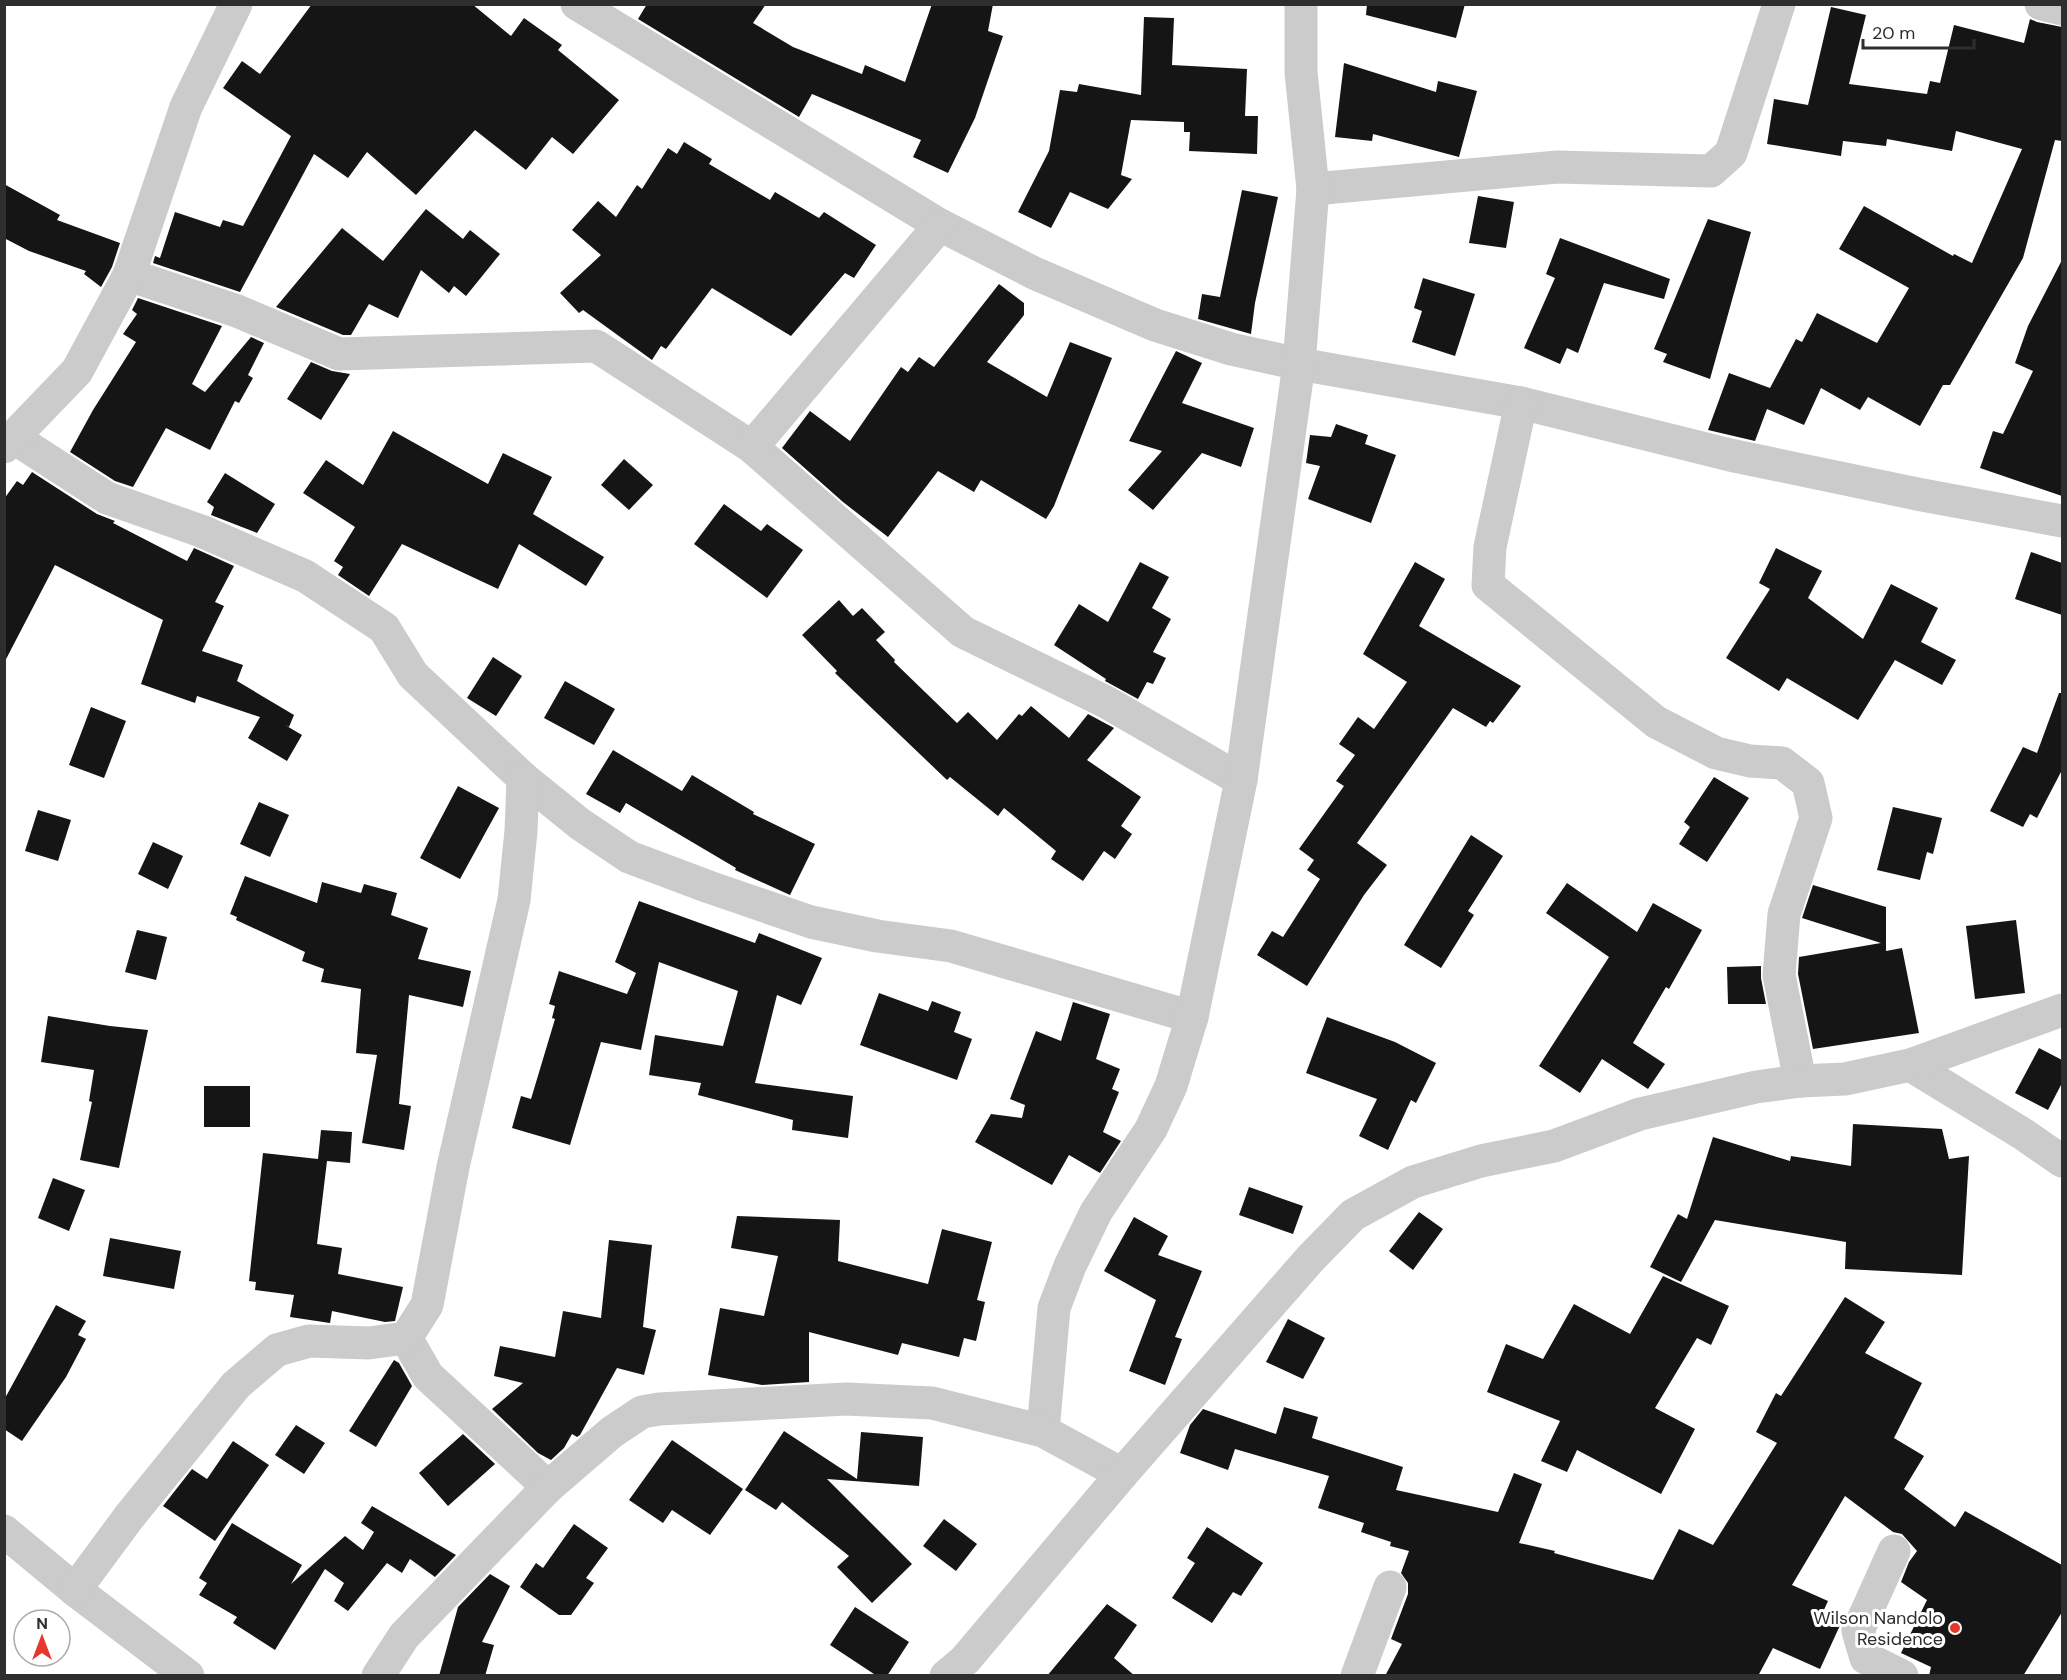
<svg xmlns="http://www.w3.org/2000/svg" width="2067" height="1680" font-family="'DM Sans',sans-serif">
  <style>
    .building { fill: #151515 }
    .lines { fill: none; stroke-linecap: round; stroke-linejoin: round }
    .minor { stroke: #cbcbcb; stroke-width: 33 }
    .poi-dot { fill: #e6362e; stroke: #fff; stroke-width: 2 }
    .labels { text-anchor: middle; dominant-baseline: central; stroke-width: 6; stroke-linejoin: round; paint-order: stroke }
    .poi-label { font-size: 18px; fill: #2e2e2e; stroke: #fff; text-anchor: end }
  </style>
  <rect width="100%" height="100%" fill="#fff"/>
  <!-- building -->
  <g class="building">
    <polygon points="312,4 472,4 511,36 524,18 562,45 558,50 619,100 573,154 552,137 526,170 475,130 416,195 367,152 348,178 314,154 240,292 153,263 155,256 160,258 175,212 220,227 223,220 243,226 291,136 223,88 242,61 260,74"/>
    <polygon points="647,4 766,4 753,23 793,47 862,74 865,65 905,82 932,4 993,4 988,31 1003,36 975,118 948,173 913,157 921,140 812,94 799,117 638,19"/>
    <polygon points="1367,4 1465,4 1456,38 1366,15"/>
    <polygon points="1831,7 1866,15 1849,84 1927,94 1930,81 1940,83 1954,25 2024,43 2030,19 2037,22 2062,27 2062,141 2055,140 2023,258 1950,385 1943,385 1920,426 1868,397 1860,410 1821,388 1804,425 1767,409 1755,441 1708,430 1729,373 1770,388 1796,339 1802,342 1817,313 1877,343 1909,288 1839,249 1864,206 1953,256 1954,254 1972,263 2022,149 1956,131 1952,151 1887,139 1886,146 1843,141 1841,156 1767,144 1774,99 1808,105"/>
    <polygon points="1144,17 1174,18 1172,65 1247,69 1245,116 1258,116 1257,154 1189,151 1190,132 1184,132 1184,122 1131,120 1121,175 1132,179 1108,209 1070,192 1051,228 1018,212 1049,151 1060,90 1077,92 1079,84 1141,95"/>
    <polygon points="1344,63 1436,92 1438,81 1477,91 1459,157 1373,134 1372,141 1335,137"/>
    <polygon points="684,142 712,159 709,164 770,200 775,192 819,218 824,212 876,245 854,278 845,273 791,336 712,288 666,349 661,346 652,360 583,310 579,313 560,293 601,255 572,230 598,201 616,217 637,185 642,189 668,148 677,154"/>
    <polygon points="4,184 60,215 57,220 120,243 112,267 101,287 84,274 86,271 29,251 4,238"/>
    <polygon points="1242,190 1278,197 1255,303 1251,334 1198,319 1202,294 1220,297"/>
    <polygon points="1478,196 1514,202 1506,248 1469,243"/>
    <polygon points="426,209 463,239 470,230 500,254 466,296 454,286 449,293 421,270 398,318 369,304 351,335 343,335 276,307 342,228 383,261"/>
    <polygon points="1708,219 1751,232 1710,379 1663,362 1667,354 1654,349"/>
    <polygon points="1560,238 1670,279 1664,299 1604,283 1578,353 1567,348 1560,364 1524,348 1555,278 1546,274"/>
    <polygon points="2062,260 2062,496 1980,468 1993,431 2003,434 2033,371 2015,363 2028,326"/>
    <polygon points="1423,278 1475,294 1455,356 1412,342 1422,311 1414,308"/>
    <polygon points="999,284 1024,303 1024,315 987,362 1047,397 1070,342 1112,358 1054,506 1046,519 981,480 974,492 938,471 888,537 843,502 782,448 810,411 850,441 901,367 908,372 919,357 934,367"/>
    <polygon points="138,298 222,326 192,384 205,392 251,337 264,343 248,375 253,378 239,403 235,401 210,450 166,428 133,487 115,481 70,452 93,410 136,342 123,334 137,314 132,310"/>
    <polygon points="1176,351 1202,363 1182,403 1254,428 1241,467 1202,453 1153,510 1128,490 1162,451 1129,441"/>
    <polygon points="311,362 332,371 350,374 321,420 287,399"/>
    <polygon points="1336,424 1368,435 1365,444 1396,455 1371,523 1308,499 1320,466 1306,463 1310,435 1331,437"/>
    <polygon points="393,431 488,484 503,453 552,477 533,514 604,557 586,586 519,544 498,589 402,544 369,596 338,575 343,567 334,561 355,527 303,493 326,460 363,485"/>
    <polygon points="624,459 653,485 629,510 601,485"/>
    <polygon points="32,472 97,514 115,521 113,523 187,561 194,548 234,566 215,602 224,606 202,651 243,665 237,681 294,715 289,727 285,725 302,735 287,761 248,738 260,717 197,696 195,703 141,684 163,620 55,565 4,663 4,499 17,481 23,485"/>
    <polygon points="225,473 275,504 257,533 211,515 214,507 207,502"/>
    <polygon points="724,504 761,531 767,524 803,550 767,598 694,544"/>
    <polygon points="1776,548 1822,571 1808,598 1863,639 1891,584 1938,608 1921,642 1956,660 1942,685 1895,660 1858,720 1787,678 1779,691 1726,658 1770,589 1759,583"/>
    <polygon points="2031,552 2062,563 2062,615 2015,599"/>
    <polygon points="1140,562 1169,577 1152,608 1171,619 1153,652 1166,658 1153,684 1147,682 1138,699 1105,681 1106,679 1054,645 1079,604 1108,622"/>
    <polygon points="1415,562 1445,579 1419,626 1521,686 1493,723 1490,721 1486,727 1453,708 1357,843 1387,865 1364,895 1307,986 1257,955 1272,931 1283,937 1320,879 1307,870 1314,860 1299,849 1344,786 1336,781 1355,755 1339,744 1358,717 1374,729 1407,682 1363,654"/>
    <polygon points="839,600 853,616 862,608 885,632 876,640 895,660 894,662 957,723 968,712 997,740 1019,714 1022,716 1031,706 1069,738 1088,714 1114,728 1087,760 1141,797 1121,826 1132,834 1115,859 1104,851 1083,881 1051,859 1056,851 1004,808 998,816 950,777 947,780 835,673 837,671 802,635"/>
    <polygon points="493,657 522,676 496,716 467,698"/>
    <polygon points="565,681 615,709 594,745 544,718"/>
    <polygon points="2059,693 2062,693 2062,770 2037,818 2030,814 2023,827 1990,811 2023,747 2037,753"/>
    <polygon points="91,707 126,721 104,778 69,765"/>
    <polygon points="613,750 682,791 692,775 754,812 753,814 815,844 790,895 735,870 736,868 626,803 620,813 586,794"/>
    <polygon points="1714,777 1749,798 1707,862 1679,844 1690,827 1684,822"/>
    <polygon points="458,786 499,808 460,879 420,858"/>
    <polygon points="259,802 289,815 270,857 240,844"/>
    <polygon points="1893,807 1942,818 1933,854 1927,852 1920,880 1877,870"/>
    <polygon points="38,810 71,820 58,861 25,851"/>
    <polygon points="1471,835 1503,856 1468,911 1474,915 1441,968 1404,945"/>
    <polygon points="153,842 183,856 168,889 138,874"/>
    <polygon points="245,876 317,903 322,882 361,893 364,884 397,893 391,915 428,928 418,959 471,971 463,1007 409,995 399,1104 411,1106 404,1150 362,1143 377,1055 356,1053 361,989 321,982 324,969 302,961 305,952 236,920 237,917 230,914"/>
    <polygon points="1567,883 1637,932 1653,903 1702,930 1669,989 1666,987 1633,1043 1665,1064 1648,1089 1602,1059 1580,1093 1539,1066 1609,957 1546,913"/>
    <polygon points="1813,885 1886,907 1886,951 1902,948 1919,1033 1813,1049 1798,974 1799,957 1881,943 1802,918"/>
    <polygon points="639,901 755,943 759,933 822,958 801,1005 777,995 755,1083 853,1096 848,1138 792,1130 793,1120 698,1095 701,1083 649,1075 655,1035 723,1046 738,991 659,962 641,1050 601,1042 570,1145 512,1128 521,1096 531,1099 555,1019 552,1018 555,1006 549,1004 559,971 627,994 636,973 615,962"/>
    <polygon points="2016,920 2025,993 1975,999 1966,926"/>
    <polygon points="137,930 167,937 156,980 125,972"/>
    <polygon points="1761,966 1761,978 1766,1004 1728,1004 1727,967"/>
    <polygon points="879,993 928,1011 932,1001 961,1012 954,1032 972,1039 957,1080 860,1045"/>
    <polygon points="1073,1002 1110,1014 1096,1059 1120,1069 1112,1089 1119,1092 1103,1132 1121,1141 1100,1173 1069,1155 1052,1185 975,1142 991,1114 1022,1118 1025,1105 1010,1099 1036,1031 1061,1041"/>
    <polygon points="48,1016 110,1026 148,1030 119,1168 80,1160 92,1102 89,1101 94,1070 41,1062"/>
    <polygon points="1327,1017 1395,1042 1436,1063 1416,1103 1411,1100 1388,1150 1359,1136 1377,1099 1306,1073"/>
    <polygon points="2039,1048 2062,1060 2062,1083 2048,1110 2015,1093"/>
    <rect x="204" y="1086" width="46" height="41"/>
    <polygon points="1853,1124 1942,1129 1949,1159 1969,1156 1962,1275 1845,1269 1846,1242 1715,1220 1681,1282 1650,1267 1678,1214 1687,1219 1713,1137 1790,1161 1791,1156 1851,1166"/>
    <polygon points="321,1130 352,1132 350,1163 327,1161 317,1244 342,1248 338,1274 403,1287 395,1321 385,1322 332,1311 330,1323 290,1317 294,1295 255,1290 256,1282 249,1281 263,1153 318,1159"/>
    <polygon points="53,1178 85,1190 69,1231 38,1218"/>
    <polygon points="1249,1187 1303,1206 1293,1234 1239,1215"/>
    <polygon points="1419,1212 1443,1229 1413,1270 1389,1251"/>
    <polygon points="737,1216 840,1220 838,1261 928,1284 942,1229 992,1242 977,1300 985,1302 976,1341 964,1338 959,1357 902,1343 898,1355 809,1332 809,1382 762,1385 708,1375 720,1308 764,1316 778,1256 731,1248"/>
    <polygon points="1134,1217 1168,1236 1158,1255 1202,1271 1175,1337 1182,1339 1165,1385 1129,1371 1156,1300 1104,1271"/>
    <polygon points="110,1238 181,1251 174,1289 103,1276"/>
    <polygon points="609,1240 652,1245 643,1327 656,1330 644,1375 617,1368 580,1435 577,1437 572,1434 564,1448 551,1460 538,1453 492,1409 523,1383 494,1376 500,1346 555,1357 563,1311 601,1318"/>
    <polygon points="1663,1276 1729,1306 1711,1345 1697,1338 1655,1408 1695,1429 1661,1494 1577,1450 1567,1472 1541,1461 1560,1421 1487,1392 1506,1344 1543,1359 1574,1304 1630,1334"/>
    <polygon points="1845,1297 1885,1322 1865,1353 1922,1383 1894,1438 1924,1456 1904,1489 1955,1527 1965,1511 2062,1565 2062,1612 2023,1676 1929,1676 1931,1667 1901,1653 1927,1600 1901,1582 1909,1562 1917,1551 1902,1534 1893,1532 1845,1496 1792,1585 1828,1601 1823,1612 1842,1621 1820,1669 1773,1648 1758,1676 1385,1676 1402,1644 1391,1639 1408,1594 1408,1583 1401,1573 1409,1551 1390,1546 1391,1542 1361,1532 1364,1523 1318,1508 1329,1476 1235,1449 1228,1470 1180,1453 1190,1425 1203,1409 1276,1434 1284,1407 1318,1417 1312,1438 1403,1467 1396,1490 1498,1512 1514,1473 1542,1484 1519,1543 1555,1551 1554,1553 1653,1580 1679,1529 1713,1545 1777,1443 1756,1432 1776,1393 1781,1396"/>
    <polygon points="56,1305 86,1321 78,1335 86,1339 66,1377 22,1441 4,1429 4,1400"/>
    <polygon points="1288,1319 1325,1338 1303,1379 1266,1362"/>
    <polygon points="394,1360 399,1363 412,1386 376,1447 349,1431"/>
    <polygon points="296,1425 325,1443 304,1474 275,1455"/>
    <polygon points="784,1431 857,1479 861,1432 923,1437 919,1486 827,1479 912,1564 872,1603 837,1567 849,1556 782,1502 776,1510 745,1490"/>
    <polygon points="463,1434 495,1464 448,1506 419,1473"/>
    <polygon points="672,1440 743,1489 710,1535 672,1510 663,1523 629,1500"/>
    <polygon points="233,1441 269,1465 215,1541 163,1506 192,1469 207,1479"/>
    <polygon points="372,1506 456,1555 435,1577 410,1559 402,1573 387,1563 348,1611 334,1601 344,1583 325,1569 275,1650 233,1623 237,1617 199,1595 207,1583 199,1578 232,1523 302,1565 291,1584 345,1536 363,1550 374,1532 361,1523"/>
    <polygon points="944,1519 977,1544 956,1571 923,1546"/>
    <polygon points="574,1524 608,1548 586,1578 594,1583 571,1615 559,1615 520,1587 536,1563 543,1568"/>
    <polygon points="1207,1527 1263,1563 1241,1596 1233,1592 1212,1623 1172,1598 1195,1563 1187,1558"/>
    <polygon points="490,1574 510,1586 482,1642 494,1645 485,1676 439,1676 458,1607"/>
    <polygon points="1107,1604 1137,1625 1114,1658 1135,1676 1047,1676"/>
    <polygon points="855,1607 909,1642 887,1676 877,1676 830,1645"/>
  </g>
  <g class="lines">
    <!-- minor -->
    <g class="minor">
      <polyline points="577,4 940,225 1034,273 1155,325 1231,349 1299,364 1521,403 1730,455 1917,494 2062,521"/>
      <polyline points="2041,4 2062,9"/>
      <polyline points="1313,189 1557,167 1711,171 1731,153 1779,4"/>
      <polyline points="129,275 237,311 339,354 596,346 752,447 963,632 1106,702 1241,780"/>
      <polyline points="1521,403 1490,547 1488,585 1656,722 1716,753 1750,761 1782,763 1808,783 1816,818 1784,914 1779,975 1800,1081"/>
      <polyline points="14,438 107,498 201,531 305,576 384,628 413,675 523,778 580,824 629,857 709,887 811,922 877,936 951,946 1192,1017"/>
      <polyline points="4,447 77,371 129,275 186,107 236,4"/>
      <polyline points="752,447 940,225"/>
      <polyline points="1910,1065 2023,1134 2062,1161"/>
      <polyline points="406,1338 428,1376 548,1487"/>
      <polyline points="1043,1431 1054,1308 1070,1266 1096,1212 1151,1129 1171,1086 1192,1017 1241,780 1299,364 1313,189 1301,72 1301,4"/>
      <polyline points="4,1531 75,1590 188,1676"/>
      <polyline points="1894,1551 1858,1631 1866,1658 1902,1676"/>
      <polyline points="75,1590 129,1517 236,1385 277,1350 309,1341 369,1343 406,1338 427,1305 453,1167 514,900 521,831 523,778"/>
      <polyline points="378,1676 404,1636 548,1487 612,1432 642,1412 659,1409 846,1399 932,1403 1043,1431 1122,1474"/>
      <polyline points="946,1676 965,1660 1122,1474 1310,1259 1353,1215 1413,1182 1481,1161 1554,1146 1640,1114 1756,1087 1800,1081 1845,1079 1910,1065 2062,1010"/>
      <polyline points="1357,1676 1390,1587"/>
    </g>
  </g>
  <!-- markers -->
  <circle class="poi-dot" cx="1955" cy="1628" r="6"/>
  <g class="labels">
    <!-- poi labels -->
    <g class="poi-label">
      <text x="1943" y="1618">Wilson Nandolo<tspan x="1943" dy="21">Residence</tspan></text>
    </g>
  </g>
  <!-- border -->
  <rect width="2067" height="1680" fill="none" stroke="#2e2e2e" stroke-width="12"/>
  <!-- north arrow -->
  <g transform="translate(42 1638)"><circle r="28" fill="#ffffff" stroke="#ababab" stroke-width="1.5"/>
  <path d="M0-4.5L10 22L0 15L-10 22Z" fill="#e6362e"/>
  <text y="-9" font-size="16" font-weight="bold" text-anchor="middle" fill="#2e2e2e">N</text>
  </g>
  <!-- scale -->
  <path d="M1863 39v9h111v-9" fill="none" stroke="#2e2e2e" stroke-width="3"/>
  <text x="1872" y="39" font-size="18" fill="#2e2e2e" stroke="#ffffff" stroke-width="4.5" paint-order="stroke">20 m</text>
</svg>
